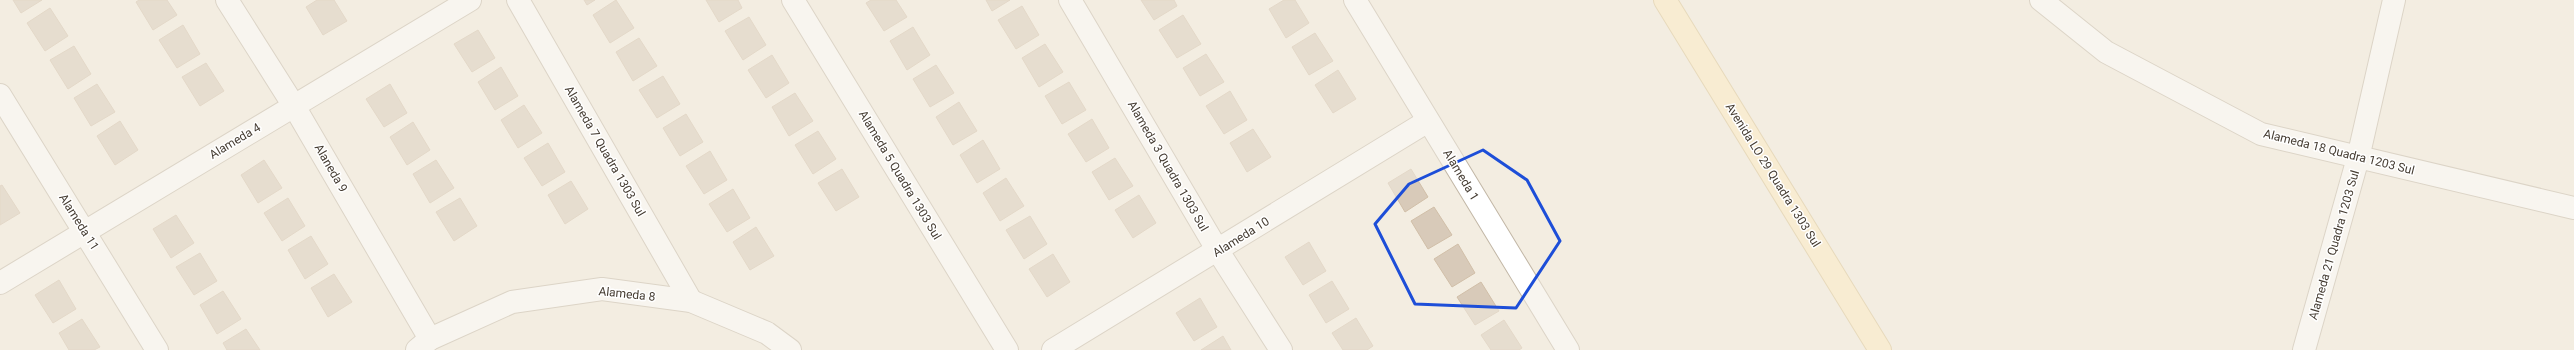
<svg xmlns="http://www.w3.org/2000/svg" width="2574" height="350" font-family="Roboto,sans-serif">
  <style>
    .building { fill: #d8cab9; stroke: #d1bfa8 }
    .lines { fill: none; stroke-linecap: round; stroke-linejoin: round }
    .street-casing { stroke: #c2b7a6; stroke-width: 24 }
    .secondary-casing { stroke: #dac28e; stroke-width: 24 }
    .street { stroke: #fff; stroke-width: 22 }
    .secondary { stroke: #ffecbf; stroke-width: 22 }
    .marked { fill: none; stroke: #1d4ed8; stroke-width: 3; stroke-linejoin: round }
    .labels { text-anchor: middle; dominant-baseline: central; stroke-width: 3; stroke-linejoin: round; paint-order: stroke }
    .street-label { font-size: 12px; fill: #453c32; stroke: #fff }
  </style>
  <rect width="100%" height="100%" fill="#f3ede1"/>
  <!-- building -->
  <g class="building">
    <polygon points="13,0 42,0 21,13"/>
    <polygon points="139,0 167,0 177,15 153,30 136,2"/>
    <polygon points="317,0 334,0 347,21 323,35 306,7"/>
    <polygon points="584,0 595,0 587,5"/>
    <polygon points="616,0 634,28 610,43 593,15"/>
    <polygon points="706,0 738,0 742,8 719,22"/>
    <polygon points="871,0 896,0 907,17 884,31 866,3"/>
    <polygon points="986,0 1010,0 992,11"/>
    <polygon points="1141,0 1174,0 1177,6 1154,20"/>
    <polygon points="1284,0 1295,0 1309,23 1286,38 1269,9"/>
    <polygon points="1022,6 1039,35 1016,49 998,20"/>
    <polygon points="50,8 68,36 45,51 27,23"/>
    <polygon points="1183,15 1201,44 1177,58 1159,30"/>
    <polygon points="749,17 766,45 743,60 725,31"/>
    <polygon points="183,25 200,54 177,68 159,40"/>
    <polygon points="913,27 930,55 907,70 890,41"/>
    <polygon points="478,30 495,58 472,72 454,44"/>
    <polygon points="1315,33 1333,61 1309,75 1292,47"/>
    <polygon points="639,38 657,66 633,81 616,52"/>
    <polygon points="1045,44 1063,72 1039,87 1022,58"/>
    <polygon points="74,46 91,74 68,89 50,60"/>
    <polygon points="1206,54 1224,82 1200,96 1183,68"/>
    <polygon points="772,55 789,83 766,98 748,70"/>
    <polygon points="206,63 224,91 200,106 182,77"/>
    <polygon points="936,65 954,93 930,107 913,79"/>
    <polygon points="501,67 518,96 495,110 478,82"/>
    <polygon points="1338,70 1356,99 1333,113 1315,85"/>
    <polygon points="663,76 680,104 657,118 639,90"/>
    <polygon points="1069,82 1086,110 1062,124 1045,96"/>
    <polygon points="97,84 115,112 91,126 74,98"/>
    <polygon points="390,84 407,113 384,127 366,99"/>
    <polygon points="1230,91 1247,120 1224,134 1206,106"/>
    <polygon points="795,93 813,121 789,136 772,107"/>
    <polygon points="959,102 977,131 953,145 936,117"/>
    <polygon points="524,105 542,133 518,148 501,120"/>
    <polygon points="686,114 703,142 680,156 663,128"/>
    <polygon points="1092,119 1109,148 1086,162 1068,134"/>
    <polygon points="120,121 138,150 115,165 97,136"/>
    <polygon points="413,122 430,150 407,165 390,137"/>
    <polygon points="1253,129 1271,157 1247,172 1230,143"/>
    <polygon points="818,131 836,159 813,174 795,145"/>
    <polygon points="983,140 1000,169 977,183 960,155"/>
    <polygon points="548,143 565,172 542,186 524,158"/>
    <polygon points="710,151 727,180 704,194 686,166"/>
    <polygon points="1115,158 1133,186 1109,200 1092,172"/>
    <polygon points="264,160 282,188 258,203 241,175"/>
    <polygon points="436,160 454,188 430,203 413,174"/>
    <polygon points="842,169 859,197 836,211 818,183"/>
    <polygon points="1411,169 1428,197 1405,212 1388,183"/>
    <polygon points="1006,178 1024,206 1000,221 983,193"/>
    <polygon points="571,181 588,209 565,224 548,195"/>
    <polygon points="2,185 20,213 0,225 0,186"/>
    <polygon points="733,189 750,218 727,232 709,204"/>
    <polygon points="1139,195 1156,223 1133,238 1115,210"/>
    <polygon points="288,198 305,226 282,241 264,213"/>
    <polygon points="460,198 477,226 454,241 436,212"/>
    <polygon points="1434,207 1452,235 1428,249 1411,221"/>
    <polygon points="176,215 194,243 171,258 153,229"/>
    <polygon points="1030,216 1047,244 1024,259 1006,230"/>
    <polygon points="756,227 774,256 750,270 733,242"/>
    <polygon points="311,236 328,264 305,279 288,250"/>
    <polygon points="1309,242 1326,271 1303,285 1285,257"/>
    <polygon points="1458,244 1475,273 1452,287 1434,259"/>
    <polygon points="200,253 217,281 194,295 176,267"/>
    <polygon points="1053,254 1070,282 1047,297 1029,269"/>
    <polygon points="334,274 352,302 328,317 311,288"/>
    <polygon points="59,280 76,309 53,323 35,295"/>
    <polygon points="1332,281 1349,309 1326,323 1309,295"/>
    <polygon points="1481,282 1499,311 1475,325 1457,297"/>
    <polygon points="223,291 241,319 217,334 200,305"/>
    <polygon points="1200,298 1217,327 1194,341 1176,313"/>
    <polygon points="1356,318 1373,346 1367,350 1343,350 1332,333"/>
    <polygon points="82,319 100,347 94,350 69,350 59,333"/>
    <polygon points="1504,320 1522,348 1519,350 1491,350 1481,335"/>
    <polygon points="246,329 260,350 227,350 223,343"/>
    <polygon points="1223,336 1231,350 1201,350"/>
  </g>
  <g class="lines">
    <defs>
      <g id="street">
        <polyline points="227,0 294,106 430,339"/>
        <polyline points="518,0 691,301"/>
        <polyline points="793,0 1007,350"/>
        <polyline points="1070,0 1218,251 1281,350"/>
        <polyline points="1355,0 1568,350"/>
        <polyline points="2041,0 2106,52 2261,134 2574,208"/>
        <polyline points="0,95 157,350"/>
        <polyline points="0,283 470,0"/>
        <polyline points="417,350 430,339 512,302 602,289 691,301 767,333 790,350"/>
        <polyline points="1053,350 1428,121"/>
        <polyline points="2304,350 2358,158 2394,0"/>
      </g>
      <polyline id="secondary" points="1665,0 1880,350"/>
    </defs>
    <!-- street casing -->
    <use href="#street" class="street-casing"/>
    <!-- secondary casing -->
    <use href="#secondary" class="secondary-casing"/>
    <!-- street -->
    <use href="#street" class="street"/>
    <!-- secondary -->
    <use href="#secondary" class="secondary"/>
  </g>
  <!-- marked area -->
  <path d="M0 0H2574V350H0ZM1483 150 1527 180 1560 241 1516 308 1415 304 1375 224 1409 184Z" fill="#f3ede1" fill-opacity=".55" fill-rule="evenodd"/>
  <path class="marked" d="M1483 150 1527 180 1560 241 1516 308 1415 304 1375 224 1409 184Z"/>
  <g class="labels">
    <!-- street labels -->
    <g class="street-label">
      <text transform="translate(235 141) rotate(-31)">Alameda 4</text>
      <text transform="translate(605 151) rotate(60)">Alameda 7 Quadra 1303 Sul</text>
      <text transform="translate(2339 152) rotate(14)">Alameda 18 Quadra 1203 Sul</text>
      <text transform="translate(1168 166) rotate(60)">Alameda 3 Quadra 1303 Sul</text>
      <text transform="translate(331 168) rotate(60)">Alaneda 9</text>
      <text transform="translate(900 175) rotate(59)">Alameda 5 Quadra 1303 Sul</text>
      <text transform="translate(1461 175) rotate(59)">Alameda 1</text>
      <text transform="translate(1773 175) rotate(58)">Avenida LO 29 Quadra 1303 Sul</text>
      <text transform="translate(79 222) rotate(58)">Alameda 11</text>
      <text transform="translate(1241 237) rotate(-32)">Alameda 10</text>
      <text transform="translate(2334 245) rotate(-74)">Alameda 21 Quadra 1203 Sul</text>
      <text transform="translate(627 294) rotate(6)">Alameda 8</text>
    </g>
  </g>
</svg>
